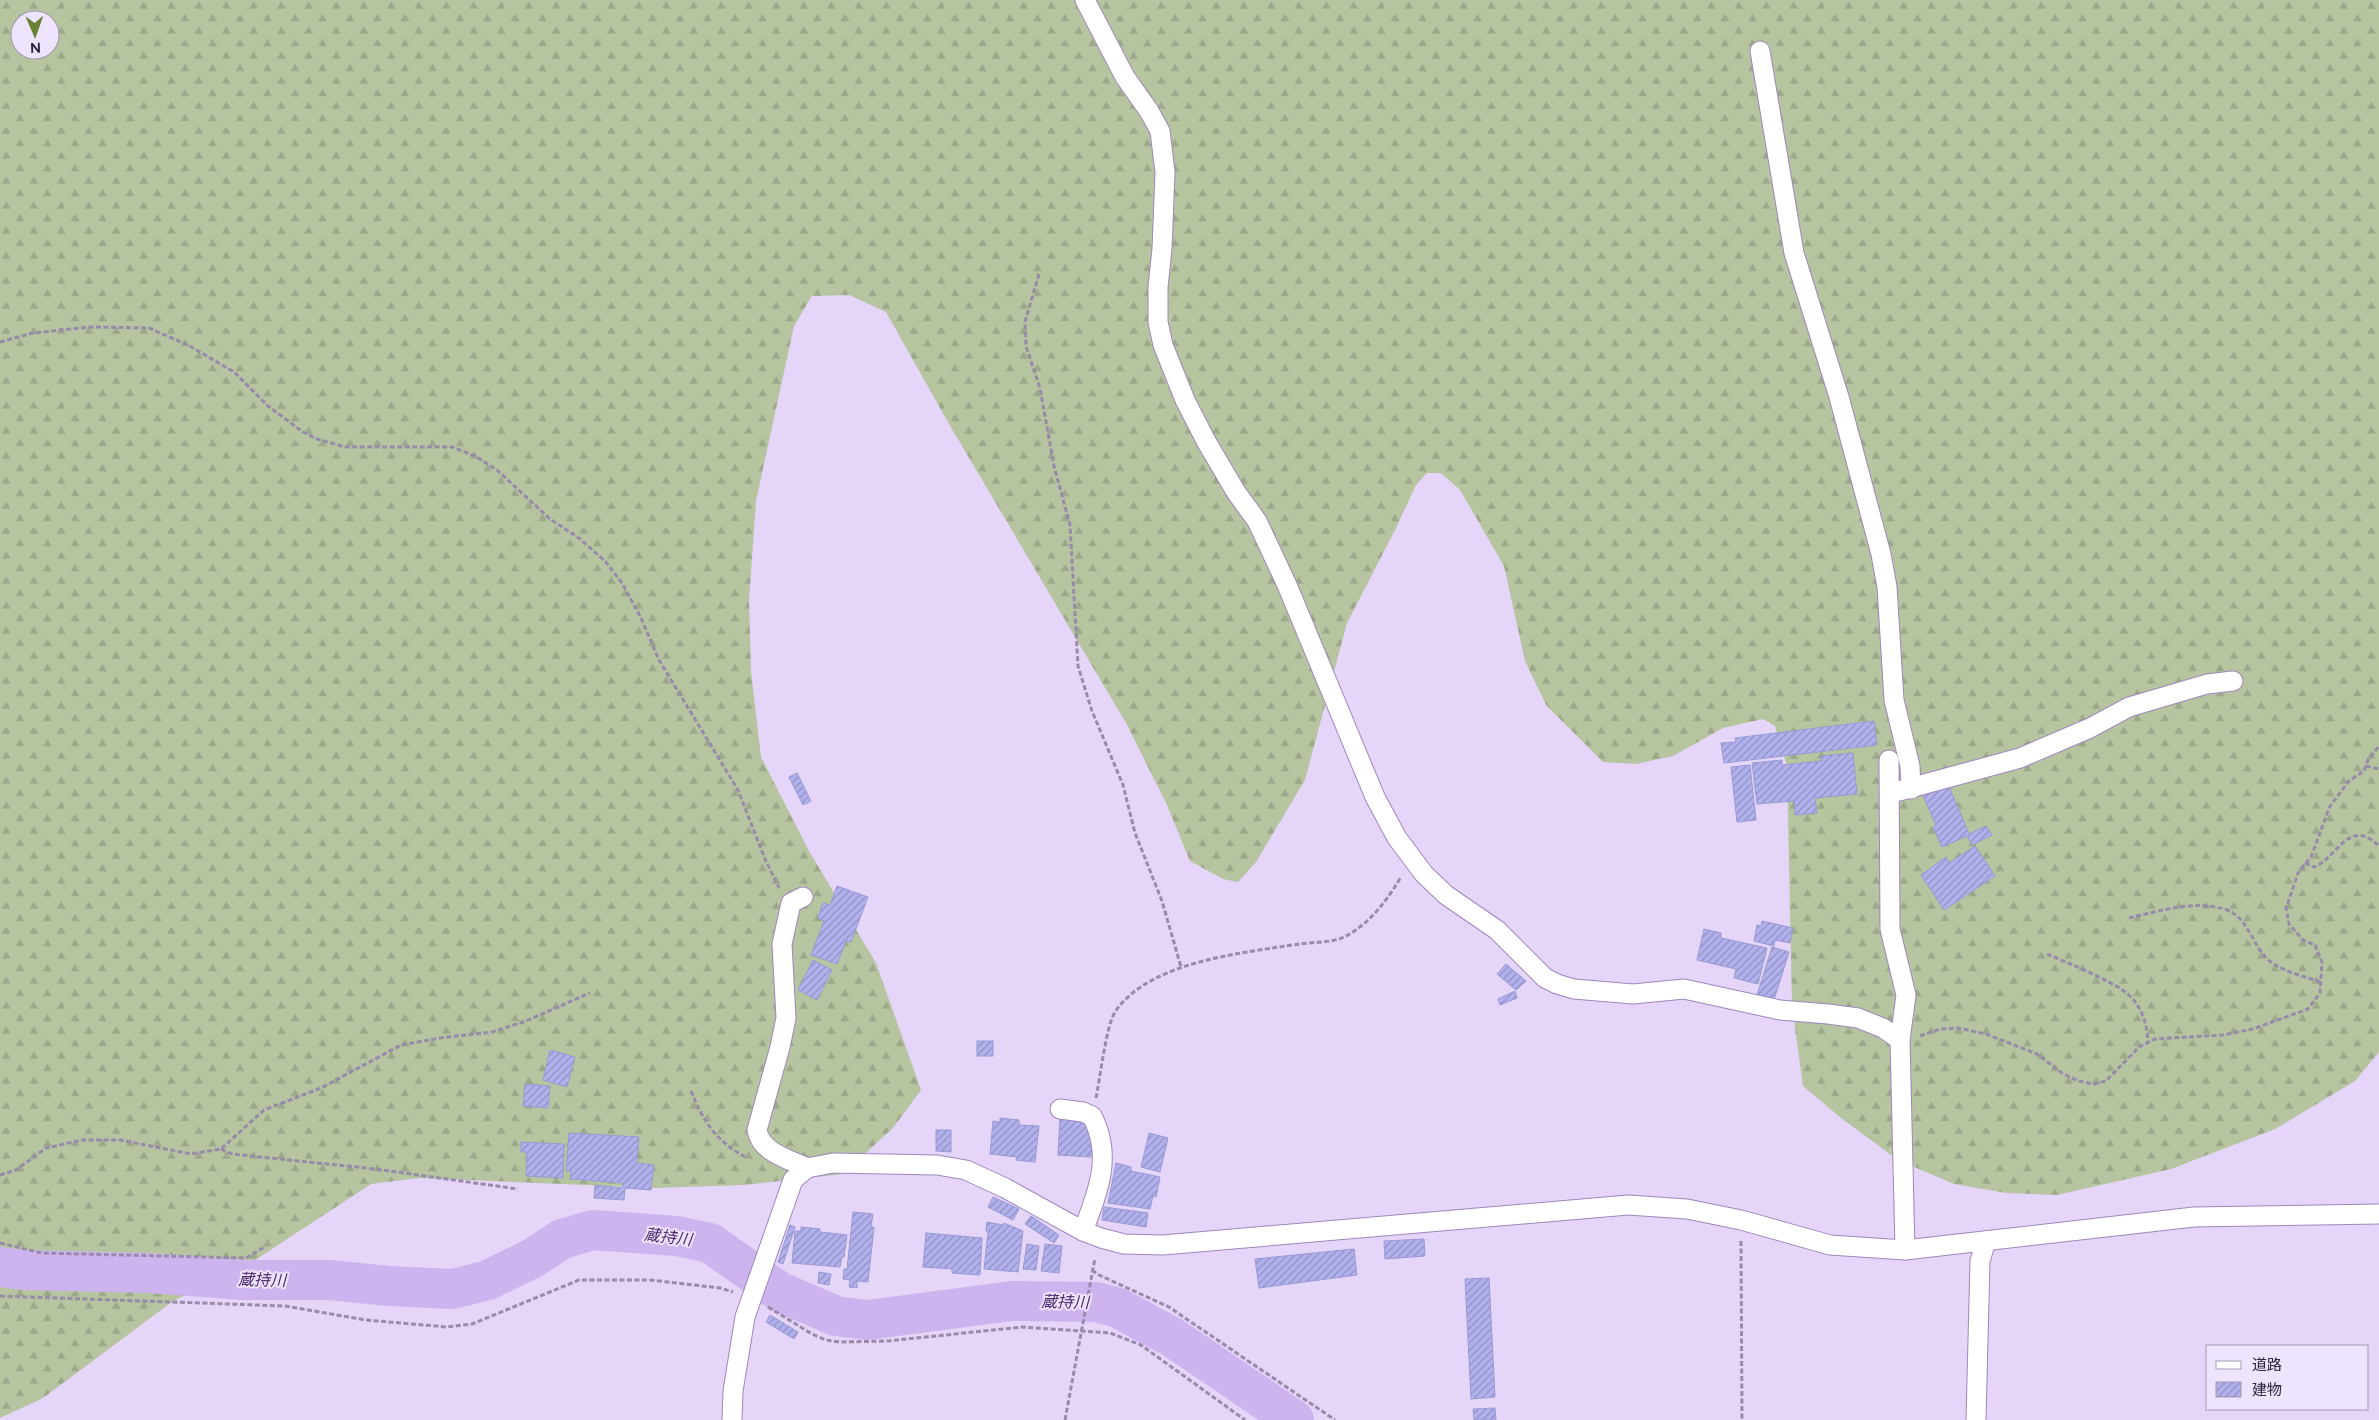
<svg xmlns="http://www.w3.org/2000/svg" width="2379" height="1420" font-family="Figtree,'Noto Sans JP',sans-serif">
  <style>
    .forest { fill: url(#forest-firs); fill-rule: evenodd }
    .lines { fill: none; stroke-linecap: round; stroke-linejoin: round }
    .river { stroke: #ceb4ef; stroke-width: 40 }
    .building { fill: url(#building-hatch); stroke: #9a99d4 }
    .street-casing { stroke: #9f86be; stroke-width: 21 }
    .path { stroke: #988baa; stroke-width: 3; stroke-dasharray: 5 2.5; stroke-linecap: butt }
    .street { stroke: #fff; stroke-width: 19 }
    .labels { text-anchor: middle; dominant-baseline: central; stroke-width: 4; stroke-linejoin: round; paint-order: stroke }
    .water-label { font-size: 16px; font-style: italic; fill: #4b296d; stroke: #efe4fd }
  </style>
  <defs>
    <pattern id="forest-firs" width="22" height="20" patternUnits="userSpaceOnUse" patternTransform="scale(1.25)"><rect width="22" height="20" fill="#b6c4a0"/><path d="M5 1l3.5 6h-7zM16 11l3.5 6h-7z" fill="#9da88b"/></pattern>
    <pattern id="building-hatch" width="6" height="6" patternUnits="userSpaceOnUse" patternTransform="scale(1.25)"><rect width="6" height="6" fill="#b1b1ed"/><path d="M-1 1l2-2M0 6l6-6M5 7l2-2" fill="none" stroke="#9190c1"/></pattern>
  </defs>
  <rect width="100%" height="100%" fill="#e4d5f9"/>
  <!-- forest -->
  <path class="forest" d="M0 0H2379V1052L2355 1081 2275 1129 2171 1169 2057 1195 2006 1193 1954 1184 1898 1160 1841 1118 1803 1086 1792 1006 1787 766 1775 726 1763 719 1723 728 1673 756 1636 764 1603 762 1546 705 1525 661 1504 566 1460 490 1441 473H1427L1416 485 1395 530 1347 623 1305 780 1256 862 1238 882 1223 879 1190 861 1166 803 1126 723 949 424 886 312 849 295 812 296 794 326 756 501 749 601 751 671 761 757 809 851 876 963 921 1090 893 1128 843 1174 744 1185 655 1188 419 1178 371 1184 252 1262 173 1301 43 1398 0 1418ZM20 20H50V50H20Z"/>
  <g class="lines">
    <!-- river -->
    <polyline class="river" points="0,1267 23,1270 149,1273 243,1280 330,1280 389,1286 453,1289 488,1280 533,1258 562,1239 593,1230 677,1236 710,1243 780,1292 836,1316 867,1320 1012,1301 1095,1302 1116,1307 1172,1337 1294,1420"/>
  </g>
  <!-- building -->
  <g class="building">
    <polygon points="1874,721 1877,745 1724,763 1721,743 1736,742 1735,738"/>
    <polygon points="1853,753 1857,794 1815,798 1817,813 1795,815 1794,801 1757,804 1752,763 1782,760 1782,765 1822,761 1821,756"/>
    <polygon points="1750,765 1756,820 1737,822 1731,767"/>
    <polygon points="797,773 811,801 803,805 789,777"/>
    <polygon points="1948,784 1969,834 1986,826 1992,835 1972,845 1967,836 1942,847 1933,827 1936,825 1923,795"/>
    <polygon points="1975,846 1995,876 1944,910 1921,875 1946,857 1949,863"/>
    <polygon points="837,886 868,897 851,942 846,941 837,964 811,955 824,921 818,918 823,903 830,905"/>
    <polygon points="1762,921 1793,928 1790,943 1775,940 1774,946 1754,941 1757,925 1761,926"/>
    <polygon points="1704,929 1721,933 1721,938 1767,948 1758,984 1734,978 1736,969 1697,960"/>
    <polygon points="1772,947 1789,952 1774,1000 1757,995"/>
    <polygon points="813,960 832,970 817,1000 798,990"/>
    <polygon points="1506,964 1526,981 1516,990 1497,974"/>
    <polygon points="1515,991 1517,998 1500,1005 1498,999"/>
    <rect x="977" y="1041" width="16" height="15"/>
    <polygon points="550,1050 575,1057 567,1087 543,1080"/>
    <polygon points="525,1084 550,1086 548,1108 523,1106"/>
    <polygon points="1060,1117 1089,1118 1092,1124 1091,1157 1058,1155"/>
    <polygon points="1000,1118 1019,1120 1019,1125 1039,1126 1035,1162 1016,1160 1017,1157 990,1154 993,1121 1000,1122"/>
    <polygon points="936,1130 951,1130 951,1152 936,1151"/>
    <polygon points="569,1133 639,1137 637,1163 654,1165 651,1190 625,1188 624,1200 594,1198 595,1185 622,1188 623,1183 570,1179 571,1171 566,1171"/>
    <polygon points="1149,1133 1168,1138 1160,1172 1141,1167"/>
    <polygon points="521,1142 564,1144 563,1178 526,1176 527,1152 521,1152"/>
    <polygon points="1116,1163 1131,1167 1131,1171 1160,1177 1156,1197 1153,1196 1150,1209 1108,1203"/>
    <polygon points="993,1197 1019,1209 1013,1220 988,1207"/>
    <polygon points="1104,1207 1148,1213 1146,1227 1102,1220"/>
    <polygon points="853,1212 873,1214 871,1227 874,1227 868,1282 857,1281 857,1288 849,1287 850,1280 843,1279 844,1269 847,1269"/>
    <polygon points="1031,1216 1059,1235 1054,1243 1025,1224"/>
    <polygon points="987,1222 1003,1225 1004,1223 1023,1231 1018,1272 984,1269 988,1232 986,1231"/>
    <polygon points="790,1225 795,1227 783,1264 778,1262"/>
    <polygon points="801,1227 820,1229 820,1232 847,1235 844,1257 842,1257 840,1267 792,1263 795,1231 801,1231"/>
    <polygon points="926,1233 982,1238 980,1275 952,1273 952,1269 923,1267"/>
    <polygon points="1424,1239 1425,1256 1385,1259 1384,1241"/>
    <polygon points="1027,1244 1039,1246 1036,1270 1023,1269"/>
    <polygon points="1045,1244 1062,1246 1059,1273 1041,1271"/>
    <polygon points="1354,1249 1357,1275 1259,1288 1255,1259"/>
    <polygon points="819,1272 831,1274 829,1285 818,1283"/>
    <polygon points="1489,1278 1495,1397 1471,1399 1465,1279"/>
    <polygon points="770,1315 798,1332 794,1339 766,1322"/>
    <polygon points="1495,1408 1496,1420 1474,1420 1473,1409"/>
  </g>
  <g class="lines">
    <defs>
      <g id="street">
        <polyline points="1085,0 1125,77 1149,111 1160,131 1165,172 1162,249 1158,287 1158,322 1163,345 1185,400 1206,441 1236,492 1257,521 1287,585 1375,797 1397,838 1424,874 1446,895 1497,930 1545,978 1557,984 1574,989 1633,994 1684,989 1780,1010 1828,1014 1858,1018 1883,1028 1900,1040"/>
        <polyline points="1760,51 1794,253 1839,397 1881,554 1887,587 1894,700 1910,766 1911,789"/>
        <polyline points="1889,760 1890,929 1906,995 1900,1040 1905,1250"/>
        <polyline points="1899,791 2020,758 2090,728 2129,707 2207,684 2233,681"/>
        <path d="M803 897 791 903 782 944 786 1018 780 1047 757 1130C761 1153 789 1159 807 1168"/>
        <path d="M1060 1109 1083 1112 1092 1116C1113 1156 1098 1192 1083 1231"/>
        <polyline points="732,1420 733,1391 745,1317 793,1180 807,1168 833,1163 937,1165 966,1170 1005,1188 1083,1231 1101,1238 1124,1244 1163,1245 1628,1205 1687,1209 1741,1220 1830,1245 1905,1250 2194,1217 2379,1214"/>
        <polyline points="1976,1420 1980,1261 1986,1241"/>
      </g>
    </defs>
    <!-- street casing -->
    <use href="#street" class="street-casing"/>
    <!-- path -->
    <g class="path">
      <polyline points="1039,274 1025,322 1026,346 1040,388 1054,466 1070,525 1078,666 1092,711 1123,785 1135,833 1162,901 1181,967"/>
      <polyline points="0,342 33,333 91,327 149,328 188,345 234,372 268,406 303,432 317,439 345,447 452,447 475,456 497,470 550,519 579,538 605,561 622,583 641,618 659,660 738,790 765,859 779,888"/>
      <polyline points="2366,766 2379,769"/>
      <path d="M2305 863 2314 867C2337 859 2348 816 2379 846"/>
      <path d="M2129 918C2160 911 2196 899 2227 910 2249 918 2253 949 2271 962 2285 972 2305 977 2321 982"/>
      <path d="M2047 954C2067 963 2117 982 2131 997 2143 1010 2147 1025 2148 1043"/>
      <polyline points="1920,1036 1941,1029 1958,1028 1986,1034 2037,1054 2062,1073 2078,1081 2094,1084 2106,1081 2139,1047 2155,1039 2223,1035 2253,1029 2308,1009 2320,993 2322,962 2315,945 2303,940 2289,924 2286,908 2291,894 2298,873 2311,857 2330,806 2349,781 2364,771 2368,760 2379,746"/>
      <path d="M691 1091C704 1123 716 1141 747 1158"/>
      <path d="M1096 1098C1100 1079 1106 1026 1115 1012 1149 961 1243 953 1299 944 1312 942 1332 943 1344 937 1369 925 1387 900 1401 877"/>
      <polyline points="221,1149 232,1154 375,1169 518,1189"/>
      <polyline points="0,1175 16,1170 46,1148 83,1140 120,1140 191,1154 221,1149 264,1110 321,1088 401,1045 440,1038 492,1032 526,1021 590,993"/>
      <polyline points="1741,1241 1742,1420"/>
      <polyline points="0,1243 42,1253 246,1258 266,1246"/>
      <polyline points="1092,1270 1099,1275 1169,1307 1335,1420"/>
      <polyline points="0,1296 285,1306 366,1320 447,1327 472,1324 579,1280 650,1280 720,1288 733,1292"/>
      <polyline points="768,1307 812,1334 826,1340 839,1342 888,1341 1022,1327 1110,1333 1141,1345 1245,1420"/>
      <polyline points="1065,1420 1095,1258"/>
    </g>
    <!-- street -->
    <use href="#street" class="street"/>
  </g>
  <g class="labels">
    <!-- water labels -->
    <g class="water-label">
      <text transform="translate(668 1237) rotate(7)">蔵持川</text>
      <text transform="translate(262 1280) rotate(1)">蔵持川</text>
      <text transform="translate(1065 1302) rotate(1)">蔵持川</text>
    </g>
  </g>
  <!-- legend -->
  <rect x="2206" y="1345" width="162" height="65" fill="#efe4fd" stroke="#a398b0"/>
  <rect x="2216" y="1361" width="25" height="8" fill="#ffffff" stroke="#a398b0"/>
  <text x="2252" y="1370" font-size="15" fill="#31273d">道路</text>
  <rect x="2216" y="1382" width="25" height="15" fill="url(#building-hatch)" stroke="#a398b0"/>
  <text x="2252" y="1395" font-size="15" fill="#31273d">建物</text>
  <!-- north arrow -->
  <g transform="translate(35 35) rotate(178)"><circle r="24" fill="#efe4fd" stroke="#a398b0"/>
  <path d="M0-4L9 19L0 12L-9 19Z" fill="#698134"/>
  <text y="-8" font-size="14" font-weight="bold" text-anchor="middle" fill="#31273d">N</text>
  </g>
</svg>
